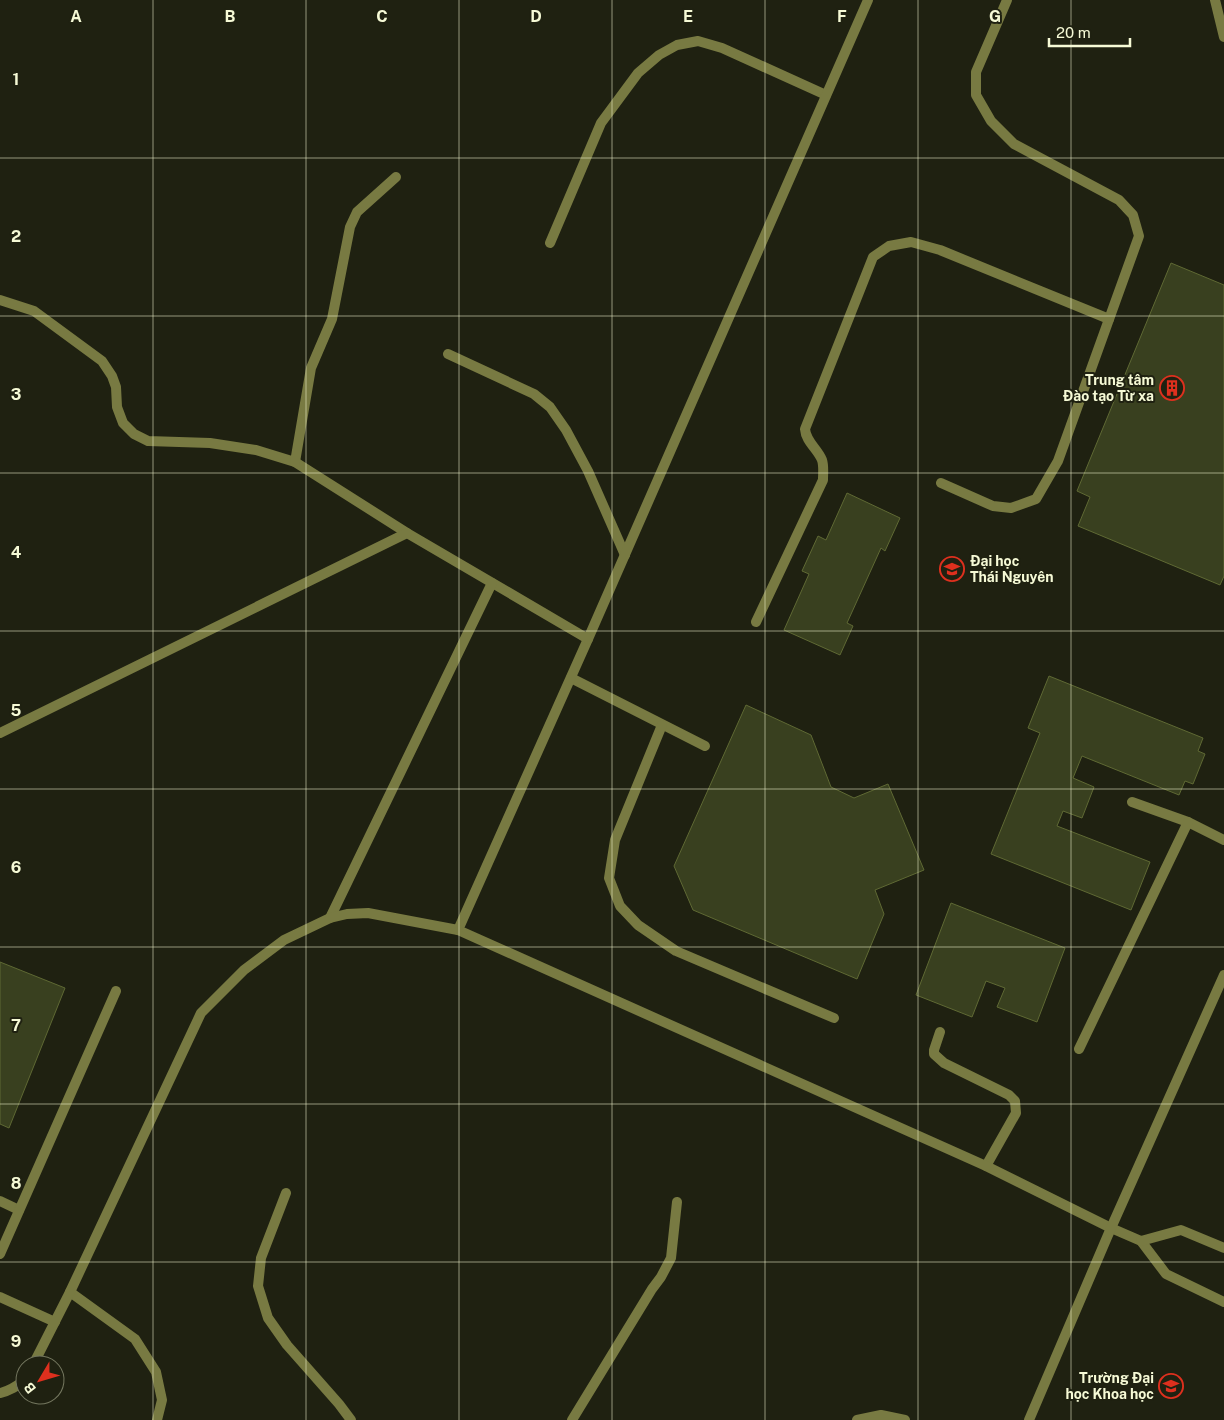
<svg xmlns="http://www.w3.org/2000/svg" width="1224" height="1420" font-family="'Public Sans',sans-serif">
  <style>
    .building { fill: #39401f; stroke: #5f6934 }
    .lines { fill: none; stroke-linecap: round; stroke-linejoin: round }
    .service { stroke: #787a42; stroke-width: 10 }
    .minor { stroke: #787a42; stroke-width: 10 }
    .grid { fill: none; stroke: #f6fad6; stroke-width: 1; stroke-opacity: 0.55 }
    .labels { text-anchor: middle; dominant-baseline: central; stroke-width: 4; stroke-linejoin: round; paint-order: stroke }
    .poi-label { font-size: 14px; font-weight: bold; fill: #f6fad6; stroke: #1f2111; text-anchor: end }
    .grid-label { font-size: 16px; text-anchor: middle; font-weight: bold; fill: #f6fad6; stroke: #1f2111; stroke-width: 4; stroke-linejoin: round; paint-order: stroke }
  </style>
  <rect width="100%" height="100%" fill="#1f2111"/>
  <!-- building -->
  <g class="building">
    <polygon points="1171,263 1224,285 1224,576 1220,585 1078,526 1090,497 1077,491"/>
    <polygon points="847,493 900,518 885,551 881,548 847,623 853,626 840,655 784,630 809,574 802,571 818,536 826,540"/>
    <polygon points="1049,676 1203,738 1198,751 1205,754 1193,784 1185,781 1179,795 1082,756 1073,778 1094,787 1082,818 1063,811 1057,826 1150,862 1131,910 991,854 1040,733 1028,728"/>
    <polygon points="746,705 811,735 831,787 854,798 888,784 924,870 875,890 884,914 857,979 693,910 674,866"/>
    <polygon points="951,903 1065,948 1037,1022 997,1007 1005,988 986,981 972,1017 916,995"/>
    <polygon points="0,962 65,988 9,1128 0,1124"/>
  </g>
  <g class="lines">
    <!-- service -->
    <g class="service">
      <polyline points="1215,0 1224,37"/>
      <polyline points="550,243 601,123 638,73 659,55 677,45 698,41 722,48 826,95"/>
      <polyline points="448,354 534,394 550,407 566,430 588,471 625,555"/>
      <polyline points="941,483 993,506 1011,508 1036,499 1058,461 1139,236 1133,215 1119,200 1014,144 991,121 976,95 976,72 1007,0"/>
      <path d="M756 622 823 480C823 473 824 466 822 460 817 448 806 442 805 429L873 257 889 246 911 242 940 250 1109 319"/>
      <polyline points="571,678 705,746"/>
      <polyline points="662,725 615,840 609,878 620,906 638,925 676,951 834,1018"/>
      <polyline points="1132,802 1188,822 1224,840"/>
      <polyline points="940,1032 934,1050 934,1054 944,1063 1009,1095 1015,1101 1016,1113 986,1166"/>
      <polyline points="1079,1049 1188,822"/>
      <polyline points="286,1193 261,1258 258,1286 268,1318 287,1345 339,1404 351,1420"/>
      <polyline points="0,1201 19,1210"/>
      <polyline points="0,1254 116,991"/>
      <polyline points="70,1292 135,1339 156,1372 162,1400 157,1420"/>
      <polyline points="572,1420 652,1289 661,1277 671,1258 677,1202"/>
      <polyline points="857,1420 881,1415 905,1420"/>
    </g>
    <!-- minor -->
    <g class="minor">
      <polyline points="868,0 588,639 458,930 986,1166 1111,1228 1141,1241 1166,1274 1224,1302"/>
      <polyline points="0,300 34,311 102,361 112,376 116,387 117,407 123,423 134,434 148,441 210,443 256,450 295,462 407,533 588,639"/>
      <polyline points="295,462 311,368 332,319 350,227 357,212 396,177"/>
      <polyline points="0,733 407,533"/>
      <polyline points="330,918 492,583"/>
      <polyline points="1141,1241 1181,1230 1224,1248"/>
      <polyline points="0,1297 55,1322"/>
      <polyline points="33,1365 70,1292 201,1013 244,970 284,940 330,918 347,914 368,913 458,930"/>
      <path d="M0 1393C10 1391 17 1386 25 1380"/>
      <polyline points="1029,1420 1111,1228 1224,975"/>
    </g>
  </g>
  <!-- grid -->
  <path class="grid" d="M153 0V1420M306 0V1420M459 0V1420M612 0V1420M765 0V1420M918 0V1420M1071 0V1420M0 158H1224M0 316H1224M0 473H1224M0 631H1224M0 789H1224M0 947H1224M0 1104H1224M0 1262H1224"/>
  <!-- icons -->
  <defs>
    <symbol id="building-ring" viewBox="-11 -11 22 22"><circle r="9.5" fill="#1f2111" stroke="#de301e" stroke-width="1.5"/><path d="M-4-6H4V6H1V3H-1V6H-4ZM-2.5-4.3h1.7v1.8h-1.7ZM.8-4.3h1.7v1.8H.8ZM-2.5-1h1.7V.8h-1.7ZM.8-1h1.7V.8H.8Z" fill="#de301e"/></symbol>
    <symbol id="university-ring" viewBox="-11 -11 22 22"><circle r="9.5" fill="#1f2111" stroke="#de301e" stroke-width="1.5"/><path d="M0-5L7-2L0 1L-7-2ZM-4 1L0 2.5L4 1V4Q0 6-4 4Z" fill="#de301e"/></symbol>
  </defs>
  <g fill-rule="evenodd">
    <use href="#building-ring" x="1158" y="374" width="28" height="28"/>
    <use href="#university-ring" x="938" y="555" width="28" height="28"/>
    <use href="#university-ring" x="1157" y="1372" width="28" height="28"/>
  </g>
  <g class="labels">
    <!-- poi labels -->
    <g class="poi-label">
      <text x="1154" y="380">Trung tâm<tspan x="1154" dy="16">Đào tạo Từ xa</tspan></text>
      <text x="970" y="561" text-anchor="start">Đại học<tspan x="970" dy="16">Thái Nguyên</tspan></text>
      <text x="1154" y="1378">Trường Đại<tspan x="1154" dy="16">học Khoa học</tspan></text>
    </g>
  </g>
  <g class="grid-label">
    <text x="76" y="22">A</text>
    <text x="230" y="22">B</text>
    <text x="382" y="22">C</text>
    <text x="536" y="22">D</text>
    <text x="688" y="22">E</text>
    <text x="842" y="22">F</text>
    <text x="995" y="22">G</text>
    <text x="16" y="85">1</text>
    <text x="16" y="242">2</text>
    <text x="16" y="400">3</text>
    <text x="16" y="558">4</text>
    <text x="16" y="716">5</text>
    <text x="16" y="873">6</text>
    <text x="16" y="1031">7</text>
    <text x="16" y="1189">8</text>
    <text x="16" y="1347">9</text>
  </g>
  <!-- north arrow -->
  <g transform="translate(40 1380) rotate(232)"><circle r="24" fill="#1f2111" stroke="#757860"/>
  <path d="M0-4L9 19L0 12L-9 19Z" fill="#de301e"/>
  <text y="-8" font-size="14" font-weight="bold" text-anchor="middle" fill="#f6fad6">B</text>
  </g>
  <!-- scale -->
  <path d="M1049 38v8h81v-8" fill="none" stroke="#f6fad6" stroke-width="2.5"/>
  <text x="1056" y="38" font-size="15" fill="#f6fad6" stroke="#1f2111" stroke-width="4" paint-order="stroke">20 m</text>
</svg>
